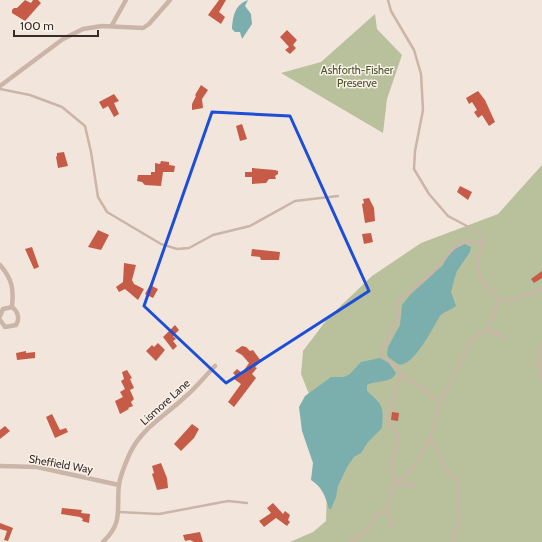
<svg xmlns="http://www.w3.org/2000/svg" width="542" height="542" font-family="Cabin,sans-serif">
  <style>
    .green { fill: #b8c19c }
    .water { fill: #7bafad }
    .building { fill: #c65b47 }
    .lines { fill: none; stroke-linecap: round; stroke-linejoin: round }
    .lane { stroke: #cab5a8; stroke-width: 2.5 }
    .street { stroke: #cab5a8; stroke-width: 4.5 }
    .marked { fill: none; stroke: #1d4ed8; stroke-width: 3; stroke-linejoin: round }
    .labels { text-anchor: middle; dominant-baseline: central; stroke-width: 3; stroke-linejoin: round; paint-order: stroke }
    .park-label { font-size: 11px; fill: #4a552c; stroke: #faf1e9 }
    .street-label { font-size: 11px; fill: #372c28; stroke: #faf1e9 }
  </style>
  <rect width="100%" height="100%" fill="#f2e6dc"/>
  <!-- green -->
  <g class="green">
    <polygon points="375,14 377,29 402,55 387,99 383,133 281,73 321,62"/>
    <polygon points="542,165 542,542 290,542 313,532 326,521 327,483 309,394 301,374 303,351 328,318 372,276 421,243 498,214"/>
  </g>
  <!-- water -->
  <g class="water">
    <path d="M248 0 245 6 251 14 252 24 242 39 240 32H235L232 29C233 15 235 5 248 0Z"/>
    <path d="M465 244 471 247 470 252 457 271 454 280 451 292 456 306C452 310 444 311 440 316 433 327 413 369 398 364L388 357 387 354 388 347 400 325 402 305 411 294 443 265 446 258 453 250Z"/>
    <path d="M380 358 389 363 396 373C391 384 376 380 367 385V391C383 405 384 407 382 428L368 442 361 453 354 457 347 467 338 486 336 497 331 509H329C325 496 323 488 311 480L313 463 302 431 299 407 305 396 331 377H344L350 374 361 362Z"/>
  </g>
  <!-- building -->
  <g class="building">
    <polygon points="25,0 31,3 33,0 38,0 41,3 25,21 12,13 12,10 14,8 17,8"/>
    <polygon points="219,0 226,0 219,12 225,17 221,24 208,15"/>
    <polygon points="287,30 297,40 293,45 296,48 290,54 285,50 289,47 280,37"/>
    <polygon points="201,85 208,90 202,99 203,108 192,110 192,104 196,96 195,95"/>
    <polygon points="478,91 485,100 495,122 489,126 482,115 478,118 474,112 477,110 472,102 469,104 466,98"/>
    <polygon points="114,94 119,101 114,103 119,114 114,117 108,106 103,109 99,102"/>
    <polygon points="242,124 247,139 240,141 236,126"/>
    <polygon points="64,152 68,166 58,168 56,157 57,156 57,153"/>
    <polygon points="161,161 169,162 169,165 175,166 174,172 163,172 161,186 145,185 142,182 137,181 138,175 151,175 151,172 155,172 155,163 160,164"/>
    <polygon points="252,168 275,170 278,171 278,174 275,176 276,179 269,179 266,183 252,184 252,177 245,177 245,172 252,172"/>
    <polygon points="460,186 472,192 468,200 457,192"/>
    <polygon points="369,198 374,208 375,221 365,223 362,204 364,203 363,199"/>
    <polygon points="98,230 109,235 101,250 88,247"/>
    <polygon points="371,233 373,242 364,244 362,234"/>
    <polygon points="32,247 39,267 34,269 25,249"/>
    <polygon points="252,249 280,252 279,260 261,260 260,257 251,256"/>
    <polygon points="124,263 136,265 132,280 134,284 144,289 138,300 125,289 119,292 116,287 123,282"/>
    <polygon points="542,271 542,278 534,283 531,279"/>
    <polygon points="150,285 158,289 153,298 145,294"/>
    <polygon points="175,325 179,330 173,336 176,339 173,341 177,346 173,350 163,337"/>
    <polygon points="158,343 165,350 156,361 146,351 152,345 154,347"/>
    <polygon points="242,346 246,347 250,351 253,350 261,361 255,367 257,368 252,374 256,378 234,407 228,402 241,384 234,379 236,376 233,373 237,369 242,373 249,363 242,355 235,351"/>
    <polygon points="26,351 26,353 35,352 35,358 17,360 16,353"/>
    <polygon points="127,370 132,378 130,379 134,388 130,390 134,399 131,402 133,406 128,408 129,409 120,414 115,401 123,397 120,392 125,389 121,381 124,379 122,372"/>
    <polygon points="392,412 399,413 398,421 391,420"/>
    <polygon points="52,414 60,430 66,428 68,432 55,438 46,417"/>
    <polygon points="192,424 199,429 194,438 181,451 174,444"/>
    <polygon points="5,426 10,431 0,439 0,430"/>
    <polygon points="161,463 167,478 168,488 157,490 152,474 154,473 152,466"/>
    <polygon points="273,503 283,514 285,511 290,515 288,520 290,522 287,526 276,518 264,527 259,521 271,513 267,508"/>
    <polygon points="62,508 82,510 81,513 90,514 89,523 82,521 83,519 80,517 61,514"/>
    <polygon points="0,523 13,528 8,541 4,540 7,531 0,529"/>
    <polygon points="200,532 203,542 194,542 190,540 185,541 183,535"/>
  </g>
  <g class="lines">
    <!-- lane -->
    <g class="lane">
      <path d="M388 0 391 11 414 50 421 74 423 110 415 151 414 169 429 194 448 216 482 234C484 241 482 248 479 255 473 274 487 287 499 300"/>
      <polyline points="0,89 30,95 62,107 85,126 91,152 98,197 107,212 161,244 177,249 189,248 213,235 250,226 295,201 338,196"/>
      <polyline points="487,330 499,300 512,300 542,289"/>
      <polyline points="542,343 538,353 542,382"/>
      <path d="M402 377 395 366 382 356V352L398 317 396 308 399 300C411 291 424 281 435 270 453 253 451 238 483 242"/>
      <path d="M399 482C403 486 411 488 415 483L406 486"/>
      <path d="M398 484 392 475 390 459 396 450 398 436 387 419 399 378C410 375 428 396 440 400"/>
      <polyline points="386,511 393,526"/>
      <polyline points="119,512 159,514 228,501 247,503"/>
      <polyline points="351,542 367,530 378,513 386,511 393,488 413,468 430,438"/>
      <polyline points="452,542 459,519 457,497 459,482 444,468 438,451 430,438 438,406 469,344 472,339 487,330 503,337"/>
    </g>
    <!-- street -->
    <g class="street">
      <polyline points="112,25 126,0"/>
      <polyline points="0,86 63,39 83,29 102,26 143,28 149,24 170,0"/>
      <path d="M0 265C12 279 14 288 12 307"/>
      <polyline points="0,316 3,309 12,307"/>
      <path d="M0 320 5 327 16 325C20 319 18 311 12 307"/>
      <polyline points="0,466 37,467 119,485"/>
      <path d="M103 542C124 522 116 509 119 485 120 476 126 462 130 453 142 428 165 416 185 397 196 388 205 376 215 366"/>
    </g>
  </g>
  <!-- marked area -->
  <path class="marked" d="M212 112 290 116 369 291 226 383 144 306Z"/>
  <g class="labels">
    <!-- park labels -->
    <g class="park-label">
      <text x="357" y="70">Ashforth-Fisher<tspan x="357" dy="13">Preserve</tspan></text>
    </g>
    <!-- street labels -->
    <g class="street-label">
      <text transform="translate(165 402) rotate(-42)">Lismore Lane</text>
      <text transform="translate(61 464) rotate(10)">Sheffield Way</text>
    </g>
  </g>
  <!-- scale -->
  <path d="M14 30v6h84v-6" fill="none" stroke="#372c28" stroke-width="2"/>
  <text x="20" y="30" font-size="12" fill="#372c28" stroke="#faf1e9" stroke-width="3" paint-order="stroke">100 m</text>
</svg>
